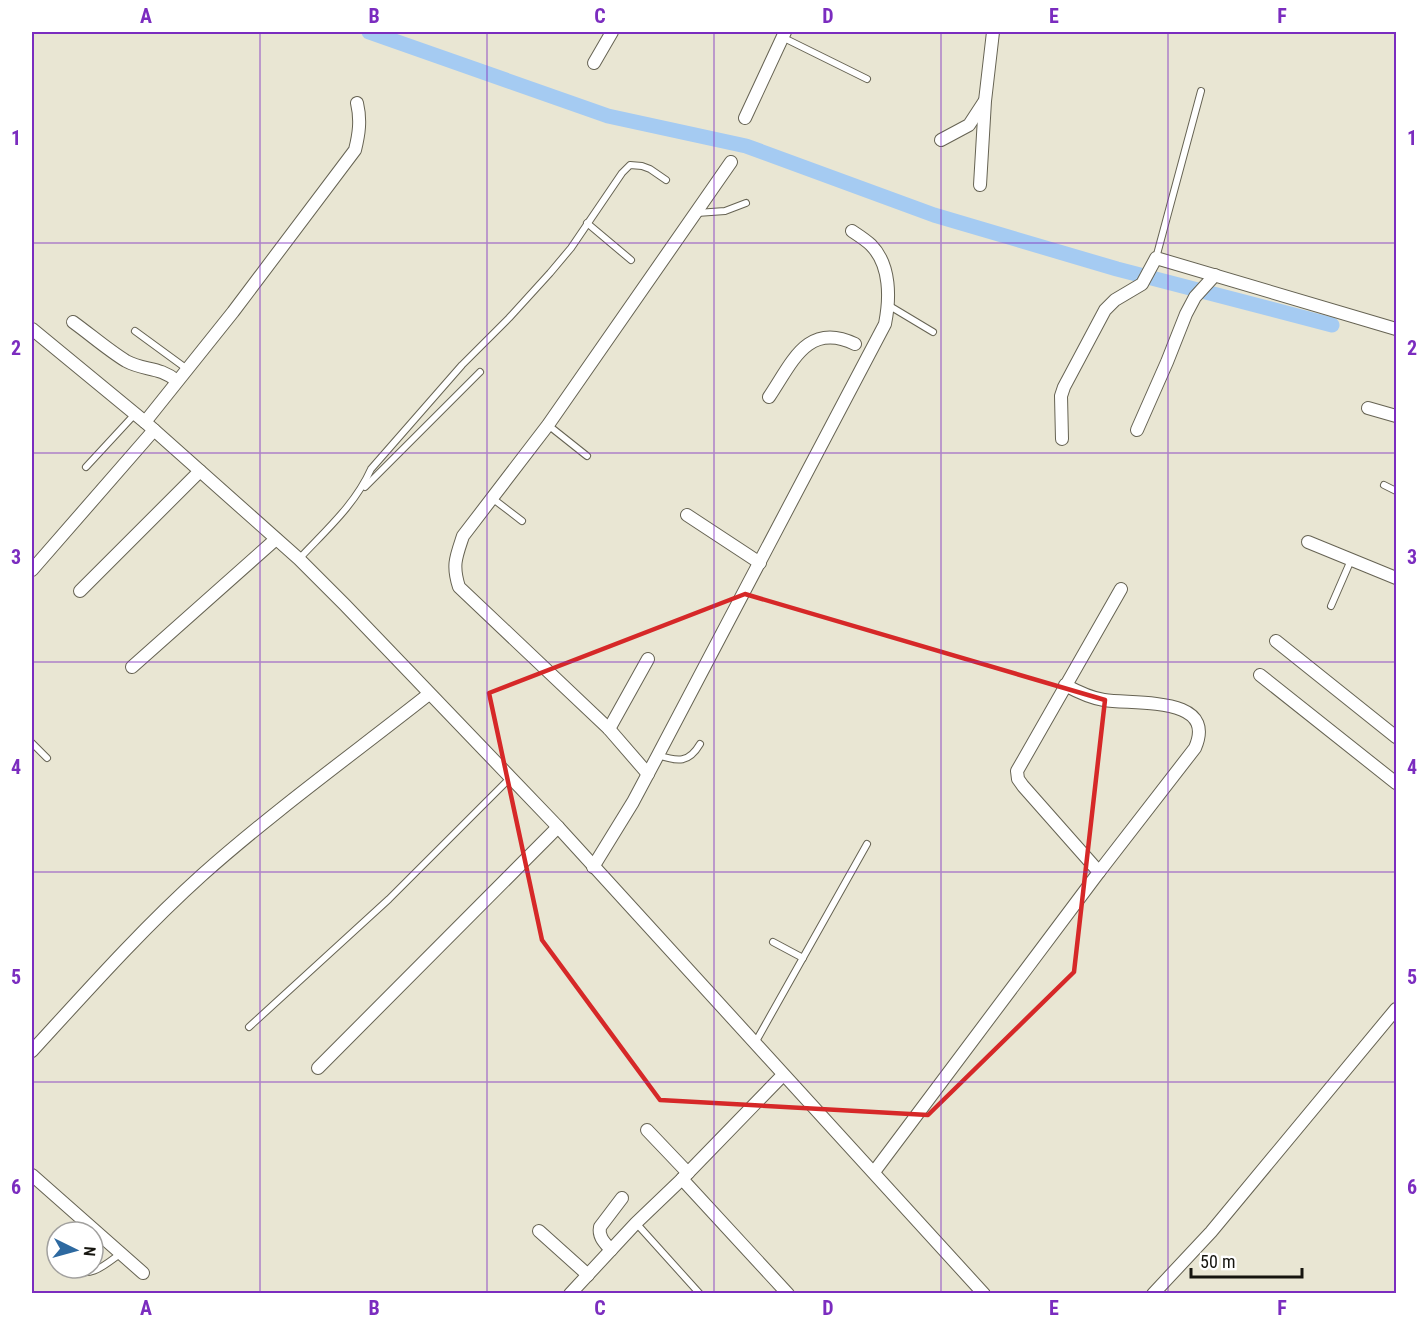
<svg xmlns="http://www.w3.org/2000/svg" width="1428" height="1325" font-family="'Roboto Condensed',sans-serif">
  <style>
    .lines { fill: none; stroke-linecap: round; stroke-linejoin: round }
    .canal { stroke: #a5cbf2; stroke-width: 15 }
    .service-casing { stroke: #666353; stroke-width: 8 }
    .minor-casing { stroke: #666353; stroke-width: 14 }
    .service { stroke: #fff; stroke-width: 6 }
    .minor { stroke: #fff; stroke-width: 12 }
    .marked { fill: none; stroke: #d62828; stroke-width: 4.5; stroke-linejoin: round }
    .grid { fill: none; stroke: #7b2cbf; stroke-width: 1.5; stroke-opacity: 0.55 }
    .neatline { fill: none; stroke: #7b2cbf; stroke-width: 2 }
    .grid-label { font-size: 20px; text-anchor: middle; font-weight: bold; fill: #7b2cbf }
  </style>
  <rect width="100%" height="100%" fill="#e9e6d3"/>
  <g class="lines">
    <!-- canal -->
    <polyline class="canal" points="369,32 608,116 746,146 934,215 1117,269 1332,325"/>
    <defs>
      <g id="service">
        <polyline points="782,37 867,79"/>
        <polyline points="697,213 725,211 746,203"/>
        <polyline points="587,223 631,260"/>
        <polyline points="1156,258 1201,91"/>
        <polyline points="888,305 933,332"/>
        <polyline points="135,331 187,369"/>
        <polyline points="548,425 587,456"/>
        <polyline points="86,467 135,414"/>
        <polyline points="1384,485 1396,491"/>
        <polyline points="365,487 480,372"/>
        <polyline points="492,498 522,521"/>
        <path d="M299 559C325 531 355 505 371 469L462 365 509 318 550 273 571 248 622 173 630 165 642 166 650 169 666 180"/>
        <polyline points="1331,606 1351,560"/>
        <polyline points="32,743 47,758"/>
        <path d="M658 755C678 762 689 763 700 744"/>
        <polyline points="773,942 803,958"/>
        <polyline points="249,1027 389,899 511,777"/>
        <polyline points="755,1043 867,844"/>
        <polyline points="636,1223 700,1294"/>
        <path d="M73 1268C90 1280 107 1263 120 1254"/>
      </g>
      <g id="minor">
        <polyline points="594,63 612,32"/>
        <polyline points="745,118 785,32"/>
        <polyline points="941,140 969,125 984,102"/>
        <polyline points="980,185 985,101 993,32"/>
        <path d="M73 322C91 335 108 350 126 361 144 371 159 366 177 381"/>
        <polyline points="32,329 145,422 299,559 345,605 558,827 984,1294"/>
        <path d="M769 397C792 363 807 321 855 344"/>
        <polyline points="1368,408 1396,416"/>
        <path d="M145 422 233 312 355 150C359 134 361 120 357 103"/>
        <polyline points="1137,430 1167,362 1186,314 1195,297 1215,275"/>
        <polyline points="1062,439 1061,396 1064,387 1105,310 1115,300 1142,284 1156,258 1396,329"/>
        <polyline points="687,515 760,563"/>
        <polyline points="1308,542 1396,578"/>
        <polyline points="32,570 154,430"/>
        <polyline points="80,591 200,471"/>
        <polyline points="1276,641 1396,737"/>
        <polyline points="132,667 276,539"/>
        <polyline points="1260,675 1396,783"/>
        <path d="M1065 685C1078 692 1090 698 1104 700 1134 705 1218 695 1195 748L1099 872"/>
        <polyline points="609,729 648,659"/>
        <path d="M648 774 609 729 459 587C452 565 456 557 463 536L548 425 731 162"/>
        <path d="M593 867 633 802 658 755 885 324C890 299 891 265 871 245 866 240 858 235 852 231"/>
        <path d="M32 1051C87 991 141 930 202 875 274 811 353 754 429 694"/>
        <polyline points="318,1068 558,827"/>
        <polyline points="647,1130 688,1173"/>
        <polyline points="874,1172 1099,872 1023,786 1018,779 1017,771 1121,589"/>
        <polyline points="32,1175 143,1273"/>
        <polyline points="682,1179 788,1294"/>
        <polyline points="539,1231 588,1275"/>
        <path d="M611 1250C605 1243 598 1237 600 1227L622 1198"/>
        <polyline points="570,1294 636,1223 682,1179 783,1075"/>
        <polyline points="1153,1294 1211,1232 1396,1009"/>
      </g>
    </defs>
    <!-- service casing -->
    <use href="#service" class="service-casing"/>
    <!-- minor casing -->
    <use href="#minor" class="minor-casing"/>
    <!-- service -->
    <use href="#service" class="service"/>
    <!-- minor -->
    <use href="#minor" class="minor"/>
  </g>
  <!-- marked area -->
  <path class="marked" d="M745 594 1105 700 1074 972 928 1115 660 1100 542 940 489 693Z"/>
  <!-- grid -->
  <path class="grid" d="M260 32V1294M487 32V1294M714 32V1294M941 32V1294M1168 32V1294M32 243H1396M32 453H1396M32 662H1396M32 872H1396M32 1082H1396"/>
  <!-- border -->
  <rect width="1428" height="1325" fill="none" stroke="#ffffff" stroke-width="66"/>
  <!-- north arrow -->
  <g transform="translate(75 1250) rotate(95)"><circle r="28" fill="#ffffff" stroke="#a2a19f" stroke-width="1.5"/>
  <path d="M0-4.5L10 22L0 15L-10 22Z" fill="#2d69a0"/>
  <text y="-9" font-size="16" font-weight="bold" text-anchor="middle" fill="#16150f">N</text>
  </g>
  <!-- scale -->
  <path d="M1191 1268v9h111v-9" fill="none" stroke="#16150f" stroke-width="3"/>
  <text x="1200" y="1268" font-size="18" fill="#16150f" stroke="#ffffff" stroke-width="4.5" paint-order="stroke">50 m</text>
  <rect x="33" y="33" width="1362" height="1259" class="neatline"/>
  <g class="grid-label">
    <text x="146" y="23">A</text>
    <text x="374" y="23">B</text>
    <text x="600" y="23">C</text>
    <text x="828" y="23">D</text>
    <text x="1054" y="23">E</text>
    <text x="1282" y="23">F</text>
    <text x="16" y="145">1</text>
    <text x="1412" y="145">1</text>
    <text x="16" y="355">2</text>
    <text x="1412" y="355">2</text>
    <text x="16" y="564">3</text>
    <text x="1412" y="564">3</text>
    <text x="16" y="774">4</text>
    <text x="1412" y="774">4</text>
    <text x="16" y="984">5</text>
    <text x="1412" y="984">5</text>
    <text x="16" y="1194">6</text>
    <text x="1412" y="1194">6</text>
    <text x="146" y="1315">A</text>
    <text x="374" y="1315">B</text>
    <text x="600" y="1315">C</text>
    <text x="828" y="1315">D</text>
    <text x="1054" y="1315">E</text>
    <text x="1282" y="1315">F</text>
  </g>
</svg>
